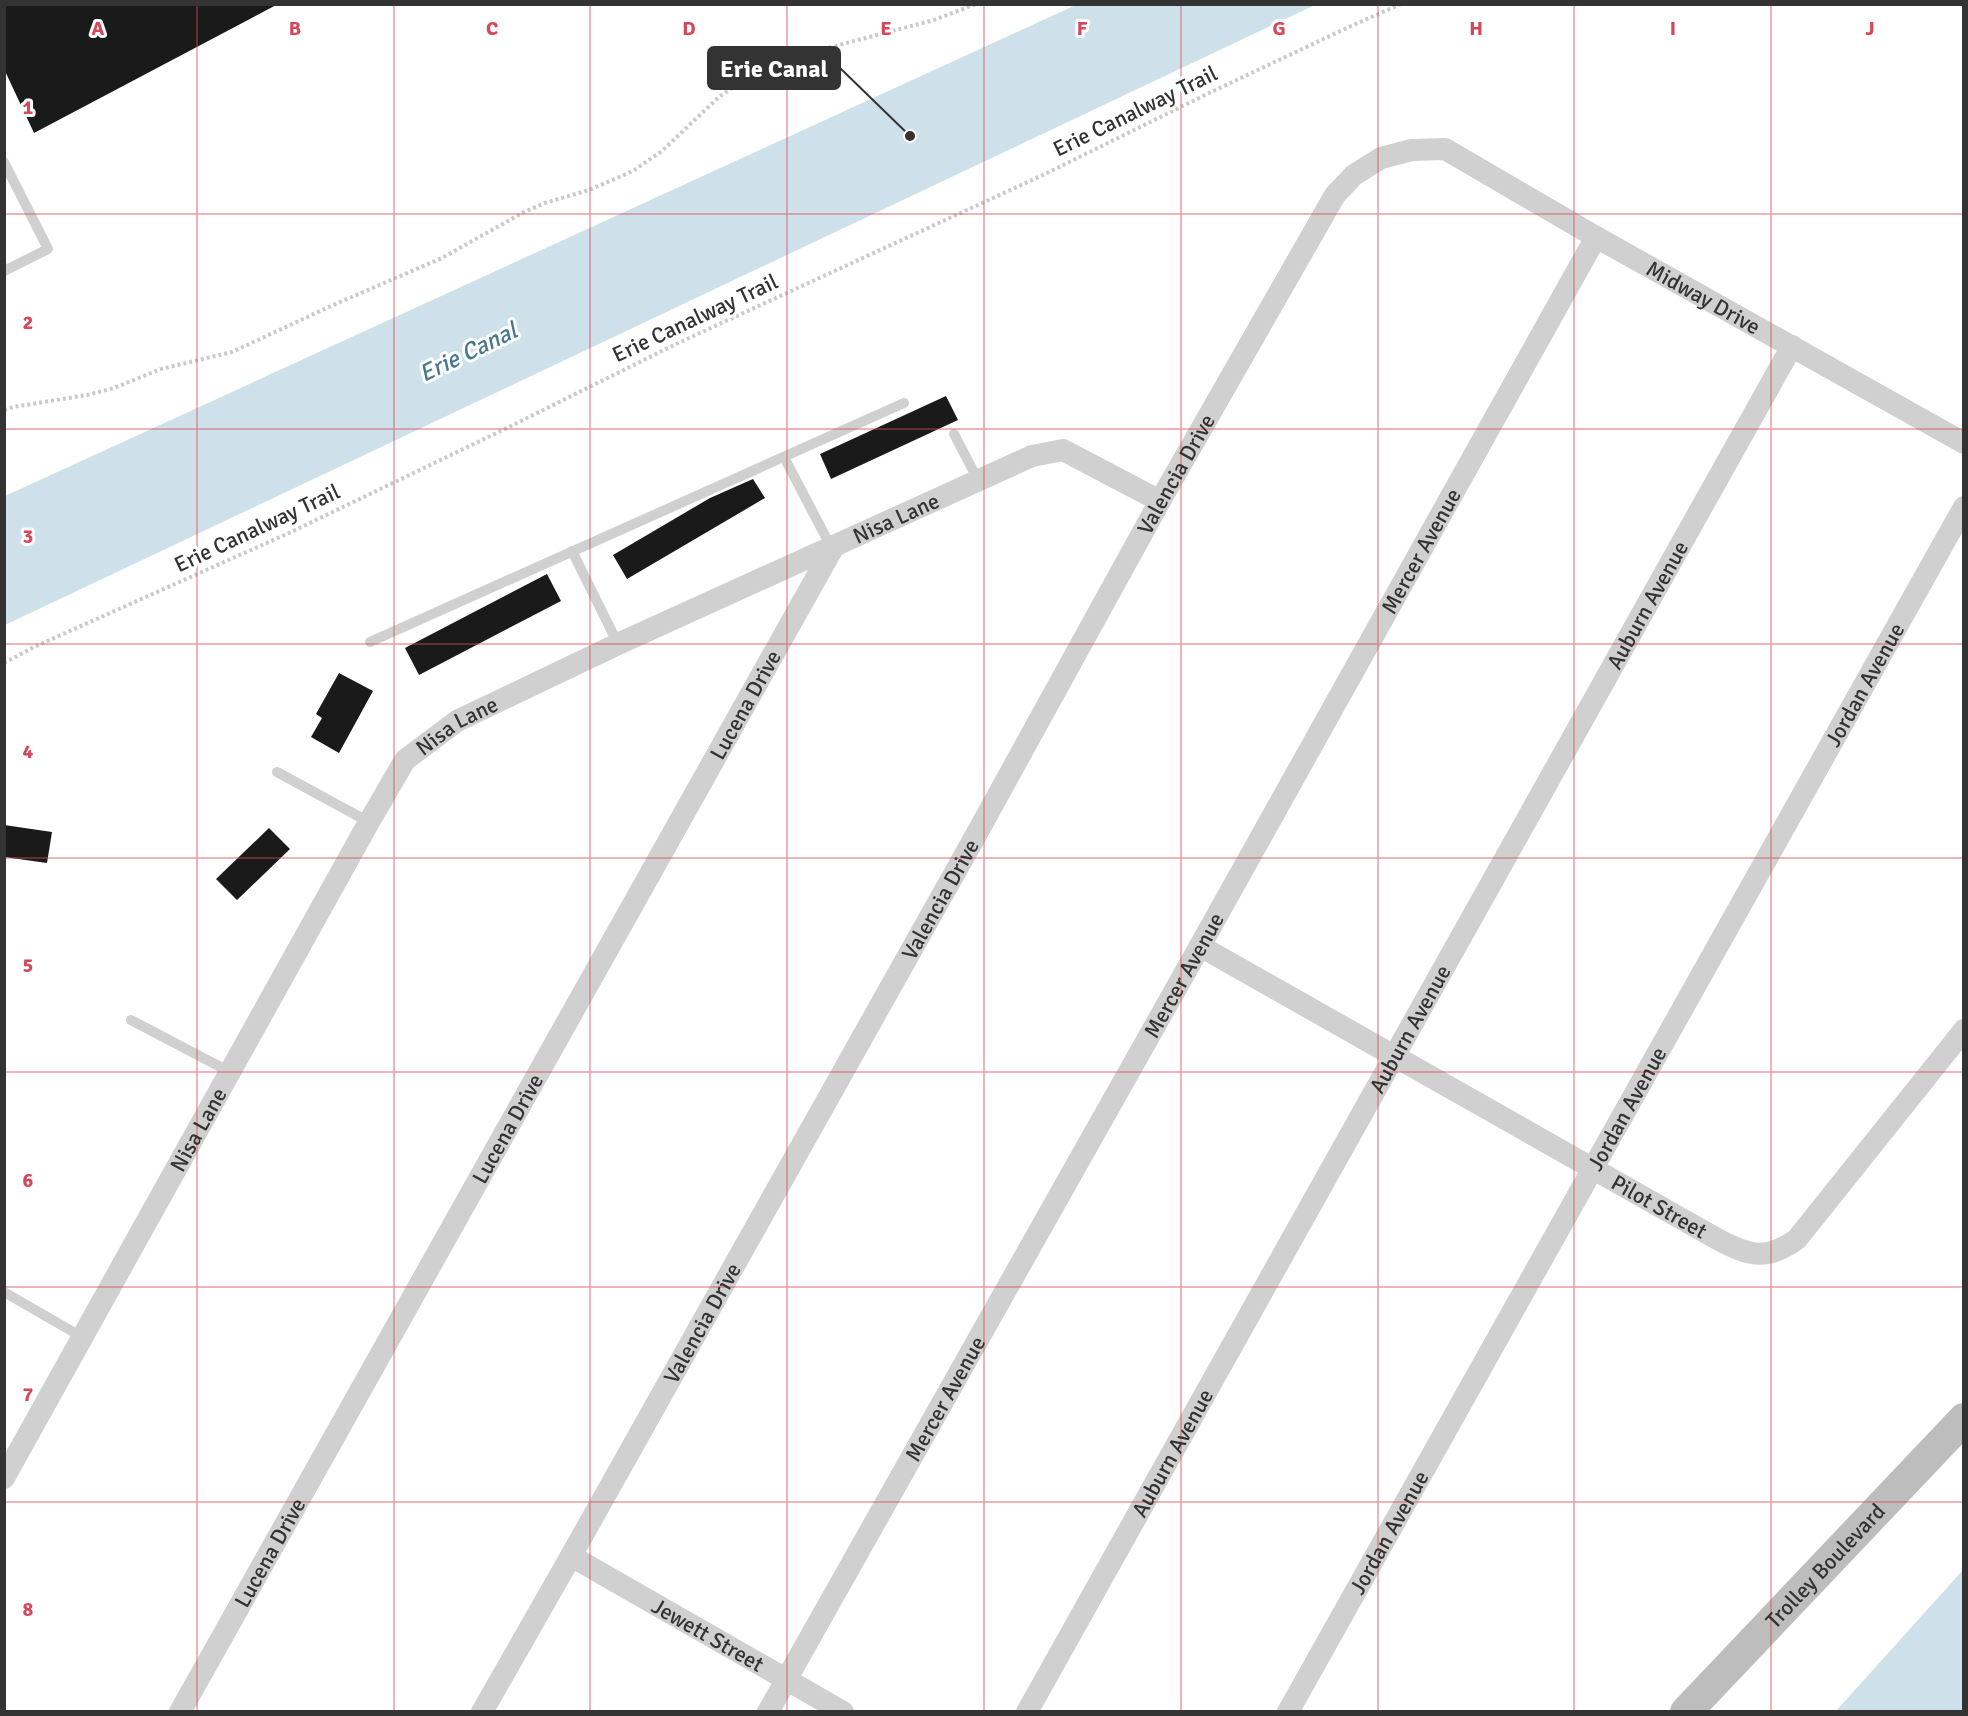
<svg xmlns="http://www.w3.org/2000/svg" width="1968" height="1716" font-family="Signika,sans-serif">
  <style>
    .water { fill: #cee0e9 }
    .building { fill: #1a1a1a }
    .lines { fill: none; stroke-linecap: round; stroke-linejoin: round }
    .path { stroke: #cacaca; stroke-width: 4; stroke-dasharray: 3 3; stroke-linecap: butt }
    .lane { stroke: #d0d0d0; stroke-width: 10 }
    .street { stroke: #d0d0d0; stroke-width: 22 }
    .secondary { stroke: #bdbdbd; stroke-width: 32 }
    .grid { fill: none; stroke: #d64859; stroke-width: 1.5; stroke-opacity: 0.55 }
    .labels { text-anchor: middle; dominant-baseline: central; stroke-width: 6; stroke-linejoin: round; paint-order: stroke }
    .street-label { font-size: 22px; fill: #333; stroke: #fff }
    .water-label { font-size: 24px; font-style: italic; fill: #47768e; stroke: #fff }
    .grid-label { font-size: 20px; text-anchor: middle; font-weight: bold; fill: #d64859; stroke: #fff; stroke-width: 6; stroke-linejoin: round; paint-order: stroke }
    .leader { fill: none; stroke: #333; stroke-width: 2 }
    .callout-dot { fill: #333; stroke: #fff; stroke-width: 2 }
    .callout { fill: #333; stroke: #333; stroke-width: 2 }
    .callout-label { font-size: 24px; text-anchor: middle; font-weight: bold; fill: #fff }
  </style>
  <rect width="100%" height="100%" fill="#fff"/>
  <!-- water -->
  <g class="water">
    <polygon points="1078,4 1315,5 5,625 5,496"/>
    <polygon points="1963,1570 1963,1711 1836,1711"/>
  </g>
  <!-- building -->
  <g class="building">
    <polygon points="4,4 278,4 34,133 4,69"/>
    <polygon points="946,396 958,420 831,479 820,454"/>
    <polygon points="753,479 765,498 627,579 613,555 710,498"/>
    <polygon points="547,574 561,601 419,675 405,648"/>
    <polygon points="339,673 373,691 339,753 311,737 322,718 316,714"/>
    <polygon points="4,825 52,832 47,863 4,857"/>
    <polygon points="269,828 290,849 237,900 216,879"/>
  </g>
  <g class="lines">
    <!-- path -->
    <g class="path">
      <polyline points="4,410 13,407 87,395 114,388 161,369 232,352 331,306 442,258 524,212 545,203 589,190 633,171 662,151 720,96 747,78 772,65 801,55 934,20 976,4"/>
      <polyline points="4,663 34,647 289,533 507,428 676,344 1043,175 1207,94 1351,26 1401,4"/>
    </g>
    <!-- lane -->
    <g class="lane">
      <polyline points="4,162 48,249 4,271"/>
      <polyline points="954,434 978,480"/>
      <polyline points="784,457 831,547"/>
      <polyline points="572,551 618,644"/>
      <polyline points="370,642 904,403"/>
      <polyline points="277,772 369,822"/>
      <polyline points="131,1020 230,1072"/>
      <polyline points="4,1292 82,1337"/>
    </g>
    <!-- street -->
    <g class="street">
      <path id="s1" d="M1200 946 1719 1240C1750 1256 1767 1261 1797 1239L1964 1030"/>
      <path id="s2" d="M4 1478 369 822 405 760 457 721 618 644 1032 456 1063 450 1160 501"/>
      <path id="s3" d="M571 1556 843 1712"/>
      <path id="s4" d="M180 1712 834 546"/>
      <path id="s5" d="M482 1712 571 1556 976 835 1160 501 1335 195 1354 175 1381 158 1412 150 1445 149 1596 237 1964 443"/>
      <path id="s6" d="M768 1712 1200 946 1596 237"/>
      <path id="s7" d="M1027 1712 1792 346"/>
      <path id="s8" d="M1288 1712 1964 507"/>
    </g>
    <!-- secondary -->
    <path class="secondary" id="s9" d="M1686 1712 1964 1419"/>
  </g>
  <!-- grid -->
  <path class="grid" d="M197 4V1712M394 4V1712M590 4V1712M787 4V1712M984 4V1712M1181 4V1712M1378 4V1712M1574 4V1712M1771 4V1712M4 214H1964M4 429H1964M4 644H1964M4 858H1964M4 1072H1964M4 1287H1964M4 1502H1964"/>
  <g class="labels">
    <!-- street labels -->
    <g class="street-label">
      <text transform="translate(1135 111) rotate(-26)">Erie Canalway Trail</text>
      <text stroke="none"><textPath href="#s5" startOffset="2163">Midway Drive</textPath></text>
      <text transform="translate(695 318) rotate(-25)">Erie Canalway Trail</text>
      <text stroke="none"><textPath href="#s5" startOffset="1419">Valencia Drive</textPath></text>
      <text stroke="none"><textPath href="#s2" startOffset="1371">Nisa Lane</textPath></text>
      <text transform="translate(257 528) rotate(-25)">Erie Canalway Trail</text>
      <text stroke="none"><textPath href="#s6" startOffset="1332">Mercer Avenue</textPath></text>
      <text stroke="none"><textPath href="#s7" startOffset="1269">Auburn Avenue</textPath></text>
      <text stroke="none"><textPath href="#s8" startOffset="1178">Jordan Avenue</textPath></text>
      <text stroke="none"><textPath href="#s4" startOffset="1155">Lucena Drive</textPath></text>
      <text stroke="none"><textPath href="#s2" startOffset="885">Nisa Lane</textPath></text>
      <text stroke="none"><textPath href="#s5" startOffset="933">Valencia Drive</textPath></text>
      <text stroke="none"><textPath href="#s6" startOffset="846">Mercer Avenue</textPath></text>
      <text stroke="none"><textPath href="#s7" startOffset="783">Auburn Avenue</textPath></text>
      <text stroke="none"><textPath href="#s8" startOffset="692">Jordan Avenue</textPath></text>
      <text stroke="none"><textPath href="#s2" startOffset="399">Nisa Lane</textPath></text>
      <text stroke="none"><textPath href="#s4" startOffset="669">Lucena Drive</textPath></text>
      <text stroke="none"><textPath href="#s1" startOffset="528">Pilot Street</textPath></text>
      <text stroke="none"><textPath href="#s5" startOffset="447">Valencia Drive</textPath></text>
      <text stroke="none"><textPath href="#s6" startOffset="360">Mercer Avenue</textPath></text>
      <text stroke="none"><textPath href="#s7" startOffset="297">Auburn Avenue</textPath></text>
      <text stroke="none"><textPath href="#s8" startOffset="206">Jordan Avenue</textPath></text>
      <text stroke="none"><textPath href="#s4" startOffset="183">Lucena Drive</textPath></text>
      <text stroke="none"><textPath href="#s9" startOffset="202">Trolley Boulevard</textPath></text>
      <text stroke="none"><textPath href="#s3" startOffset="158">Jewett Street</textPath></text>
    </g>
    <!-- water labels -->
    <g class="water-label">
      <text transform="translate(468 352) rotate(-26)">Erie Canal</text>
    </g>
  </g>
  <g class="grid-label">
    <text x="98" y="35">A</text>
    <text x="295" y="35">B</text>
    <text x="492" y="35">C</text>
    <text x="689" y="35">D</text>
    <text x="886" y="35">E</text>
    <text x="1082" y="35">F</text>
    <text x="1279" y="35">G</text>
    <text x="1476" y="35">H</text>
    <text x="1673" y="35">I</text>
    <text x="1870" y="35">J</text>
    <text x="28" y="114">1</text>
    <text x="28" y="329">2</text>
    <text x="28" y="543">3</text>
    <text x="28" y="758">4</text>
    <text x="28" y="972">5</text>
    <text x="28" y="1187">6</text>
    <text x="28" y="1401">7</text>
    <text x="28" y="1616">8</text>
  </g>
  <!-- callouts -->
  <path class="leader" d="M910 136L840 68"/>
  <circle class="callout-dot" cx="910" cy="136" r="6"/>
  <rect class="callout" x="708" y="47" width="132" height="42" rx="6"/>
  <g class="callout-label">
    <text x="774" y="77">Erie Canal</text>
  </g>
  <!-- border -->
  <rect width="1968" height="1716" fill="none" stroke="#333333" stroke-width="12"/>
</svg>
